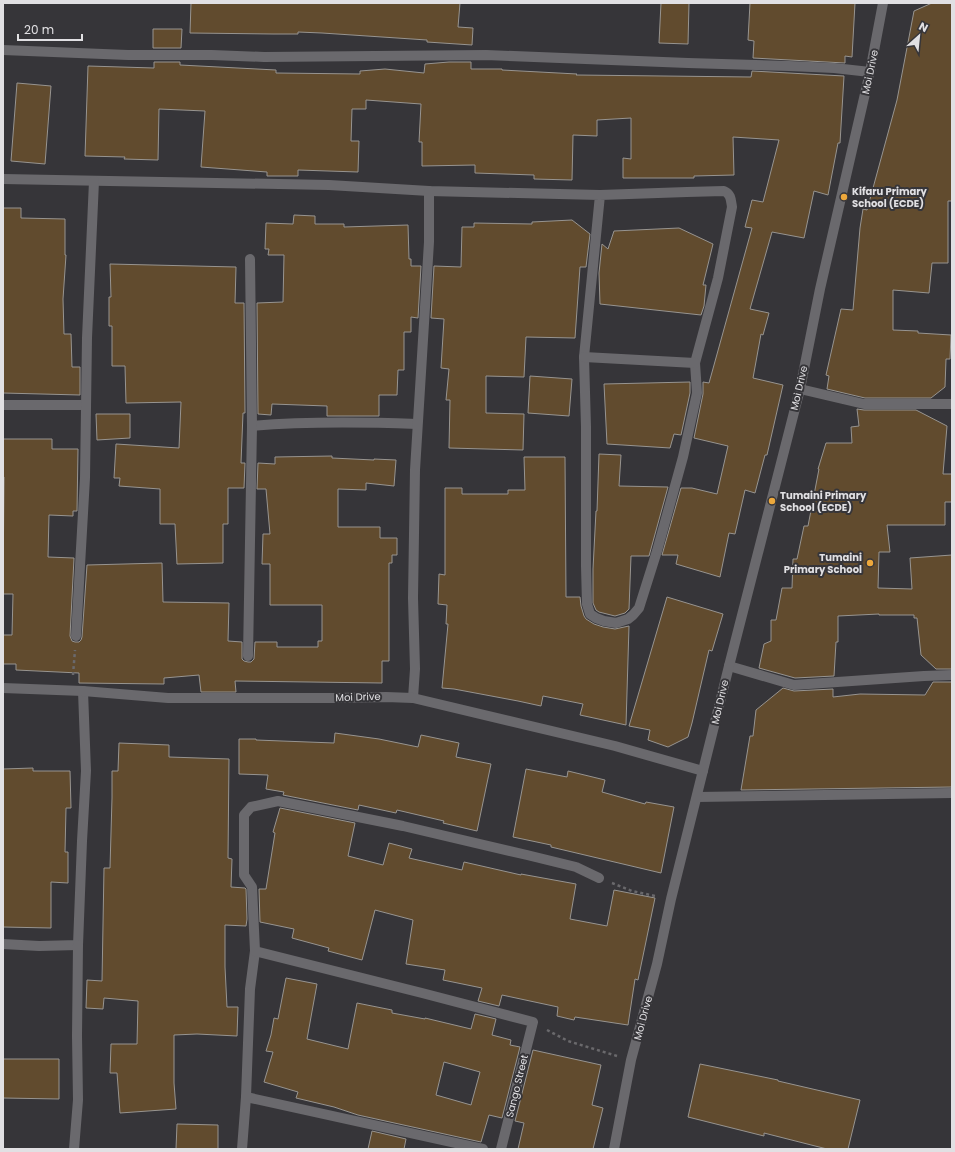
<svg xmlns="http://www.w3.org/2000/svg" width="955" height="1152" font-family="Poppins,sans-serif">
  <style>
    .building { fill: #614b2e; stroke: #979490; fill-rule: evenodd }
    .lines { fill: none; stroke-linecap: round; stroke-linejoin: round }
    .path { stroke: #6a696c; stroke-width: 2.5; stroke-dasharray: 3 3; stroke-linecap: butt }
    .minor { stroke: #6a696d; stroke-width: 10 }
    .tertiary { stroke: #6a696d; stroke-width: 10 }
    .poi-dot { fill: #eda83c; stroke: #363539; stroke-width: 1.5 }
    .labels { text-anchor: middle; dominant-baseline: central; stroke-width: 4; stroke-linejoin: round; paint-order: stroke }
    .street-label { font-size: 10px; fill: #e1e0e3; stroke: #363539 }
    .poi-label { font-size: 10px; font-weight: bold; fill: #e1e0e3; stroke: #363539; text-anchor: start }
  </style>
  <rect width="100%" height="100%" fill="#363539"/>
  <!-- building -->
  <g class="building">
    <polygon points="191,3 460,3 458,27 473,28 472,45 427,42 427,40 322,33 298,32 298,34 273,34 190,33"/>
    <polygon points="661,3 689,3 688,44 659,43"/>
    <polygon points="750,3 855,3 852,57 845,56 845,63 753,58 754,41 748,40"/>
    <polygon points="932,3 952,3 952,201 948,201 948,263 932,263 929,293 893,290 893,330 918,331 918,333 951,335 950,359 946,359 945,387 931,398 865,398 827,389 829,376 826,375 841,309 853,310 860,228 863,209 867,210 897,100 914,11"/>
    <polygon points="153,29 182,29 181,48 153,48"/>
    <polygon points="154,62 180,62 180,65 276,70 276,73 360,74 360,71 385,69 424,73 425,64 449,62 471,62 471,69 502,69 502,70 577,74 576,75 751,77 752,71 844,76 840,143 838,143 828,195 814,191 804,238 772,232 750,309 769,313 763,335 761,334 753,378 783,385 767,455 765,455 755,493 745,490 735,534 729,533 720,577 676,564 678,555 662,555 681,488 692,488 717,494 728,446 694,438 703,394 703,382 709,383 752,228 745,227 752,200 763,202 779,140 733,137 734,175 694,176 694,178 623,178 623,158 631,159 631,118 597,120 597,136 573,135 572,180 534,179 534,175 475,173 475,165 422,166 422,142 419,142 421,104 366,100 366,109 352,109 351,141 359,141 358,172 298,170 298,176 267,176 267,172 201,167 205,111 159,109 158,160 124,159 125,157 85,156 88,66 154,68"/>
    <polygon points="17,83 51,86 45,164 11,161"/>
    <polygon points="3,208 21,208 21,218 65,219 65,255 66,255 63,299 64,334 71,334 72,367 80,367 80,395 3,393"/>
    <polygon points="294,215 315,216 315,224 344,224 344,227 408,225 409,259 411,259 411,266 421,266 418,318 411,317 411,332 404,332 404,370 398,370 397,395 379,395 379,416 327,416 327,406 272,404 271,415 258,414 257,303 283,302 284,255 268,255 269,249 265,249 266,223 293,224"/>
    <polygon points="572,220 590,234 586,267 580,267 575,338 526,337 524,377 486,376 486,413 524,414 523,450 449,448 450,400 446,400 449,369 441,368 444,319 431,318 434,266 461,267 462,227 474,227 474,223 532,224 532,222"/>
    <polygon points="679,228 713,244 703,285 706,285 704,306 701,315 600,304 599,273 602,244 608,249 614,231"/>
    <polygon points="110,264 236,267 235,303 244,303 245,413 243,413 241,463 245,463 244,488 228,488 228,524 223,524 223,563 177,564 175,524 160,524 160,489 119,486 120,478 114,478 116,444 179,448 181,402 126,403 125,366 112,366 112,326 109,326 109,297 111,297"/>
    <polygon points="530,376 572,379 569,416 528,413"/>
    <polygon points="690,382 690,393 681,435 674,434 670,448 607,444 604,384"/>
    <polygon points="857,409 864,410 916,410 947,426 943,474 952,474 952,502 945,502 945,525 887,525 890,552 879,552 878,588 912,589 910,558 952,555 952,669 936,669 921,655 917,618 914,618 914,615 879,615 879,614 838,616 838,642 836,642 834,676 795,678 759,668 764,644 771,641 771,620 776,620 782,588 792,588 793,559 797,559 804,526 808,526 819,469 818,469 826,443 852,443 851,427 859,426"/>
    <polygon points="96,414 130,414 130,438 97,440"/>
    <polygon points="3,439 52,439 52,449 78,449 77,511 73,511 73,516 49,515 48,557 74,558 70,636 72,641 75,642 79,642 81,640 82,637 87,565 162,563 163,602 229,603 228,641 242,642 242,659 244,661 248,662 251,662 254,659 255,642 277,642 277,647 318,647 318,641 322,641 322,605 270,605 270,564 262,564 263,534 270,534 266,489 257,489 258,463 275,464 275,457 332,456 332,458 374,460 374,459 396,460 394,486 366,483 366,490 338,489 338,527 380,527 380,538 397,538 397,555 392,555 392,563 389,563 389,661 382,661 382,683 235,681 236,692 201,692 199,675 164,678 164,684 79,683 79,673 16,670 16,664 3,664 3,635 12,635 13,594 3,594 4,477 3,477"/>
    <polygon points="599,454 621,455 619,486 668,487 649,556 631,556 629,609 625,613 615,616 599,612 596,610 593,603 593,569 596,511 597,511"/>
    <polygon points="524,457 565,457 566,597 580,597 581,606 584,616 586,619 594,624 603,627 615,629 629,626 626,725 580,715 583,704 543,696 541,706 518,701 454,689 442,688 448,624 446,624 447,605 438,604 439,574 445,575 445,488 462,488 462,494 508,494 508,490 525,490"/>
    <polygon points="667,597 723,614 712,651 709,650 692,723 688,737 668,747 648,740 650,730 629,726"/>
    <polygon points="933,682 952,682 952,787 741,790 750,736 753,736 756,710 783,688 794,691 833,689 833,697 860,694 925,695"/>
    <polygon points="335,733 379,739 418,747 421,735 459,743 456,757 491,764 477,831 443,823 444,821 397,810 396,813 359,805 358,810 283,795 284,792 266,789 268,775 239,774 239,739 256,739 256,740 334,743"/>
    <polygon points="119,743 169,745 169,757 229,759 228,858 232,859 231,887 245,888 246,889 247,919 246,926 225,925 225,967 227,1007 238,1007 237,1036 197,1034 174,1035 174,1083 176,1109 120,1113 117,1073 110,1073 111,1044 137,1044 138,1001 104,998 103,1009 86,1008 87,980 102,981 104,868 110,868 112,798 112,771 118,771"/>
    <polygon points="33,768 33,771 70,771 71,808 66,808 65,852 68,852 68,883 51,882 51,928 3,927 3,769"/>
    <polygon points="526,769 567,777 568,771 605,780 602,792 645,804 646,802 674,807 661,873 551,847 551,845 513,837"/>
    <polygon points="280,808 355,823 348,856 383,865 389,843 412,849 409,858 462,870 464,862 521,875 521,874 576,884 570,919 607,926 614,890 655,898 638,980 635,979 628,1025 575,1017 574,1020 557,1016 558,1007 502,995 499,1006 478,1001 482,988 443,980 445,970 406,964 413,920 375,910 362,960 328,951 329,948 292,938 294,929 260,922 259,889 266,889 275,833 273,832"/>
    <path d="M286 978 317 984 307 1039 348 1049 357 1003 392 1010V1013L425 1019V1018L471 1029 475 1014 496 1019 492 1035 511 1040 510 1045 520 1047 502 1118 489 1115 481 1142 358 1115 334 1107 296 1098 298 1092 264 1082 273 1052 266 1051 271 1035 274 1018 278 1019ZM444 1062 480 1072 471 1105 436 1095Z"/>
    <polygon points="533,1050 601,1065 592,1105 603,1108 593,1149 518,1149 524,1123 515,1121"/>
    <polygon points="3,1059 59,1059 59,1099 3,1098"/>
    <polygon points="700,1064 778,1080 778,1081 860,1100 848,1149 827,1149 764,1133 764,1136 688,1117"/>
    <polygon points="177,1124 218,1125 218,1149 176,1149"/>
    <polygon points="372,1131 406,1139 404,1149 368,1149"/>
  </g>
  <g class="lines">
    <!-- path -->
    <g class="path">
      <polyline points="73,675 75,650"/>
      <polyline points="612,883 632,891 655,896"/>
      <polyline points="547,1030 568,1041 617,1056"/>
    </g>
    <!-- minor -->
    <g class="minor">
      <polyline points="3,50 128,55 212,55 264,57 486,55 688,63 789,66 834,68 870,72"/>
      <path d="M3 179 329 185 429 191 600 195 687 192 724 191C731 194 731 200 732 207L718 278 695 363 697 393 683 457 657 551 639 608 633 615 628 619 616 623 604 621 596 618 590 614 587 604 586 566V427L584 357 600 195"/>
      <polyline points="584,357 695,363"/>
      <polyline points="800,389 864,404 952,404"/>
      <polyline points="3,405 85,405"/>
      <path d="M252 426C307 421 362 422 417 424"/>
      <polyline points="76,636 85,478 87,338 94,181"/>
      <polyline points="248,656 252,426 250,259"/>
      <polyline points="729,666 794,685 924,676 952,675"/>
      <polyline points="413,698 415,669 413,598 415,470 429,242 429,191"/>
      <polyline points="697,797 952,793"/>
      <polyline points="3,944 39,946 78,945 82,841 86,771 83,691"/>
      <polyline points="246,1097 483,1149"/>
      <polyline points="74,1149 78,1100 77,1036 78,945"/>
      <polyline points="242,1149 246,1097 250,989 255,951"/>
      <polyline points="501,1149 533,1022 422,993 255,951 252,887 244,875 244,815 251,807 278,801 403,826 527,855 576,867 599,878"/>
    </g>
    <!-- tertiary -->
    <g class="tertiary">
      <polyline points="3,688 83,691 168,698 334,698 386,697 413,698 615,746 703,771"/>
      <polyline points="614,1149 631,1060 657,964 671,899 729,666 800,389 820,289 870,72 883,3"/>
    </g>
  </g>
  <!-- markers -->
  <g class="poi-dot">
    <circle cx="844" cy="197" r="4"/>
    <circle cx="772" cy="501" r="4"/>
    <circle cx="870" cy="563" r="4"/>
  </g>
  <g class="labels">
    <!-- street labels -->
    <g class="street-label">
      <text transform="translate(870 72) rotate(-78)">Moi Drive</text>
      <text transform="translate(799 388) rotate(-77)">Moi Drive</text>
      <text transform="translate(358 697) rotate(-2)">Moi Drive</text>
      <text transform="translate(720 702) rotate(-77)">Moi Drive</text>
      <text transform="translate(643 1018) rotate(-75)">Moi Drive</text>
      <text transform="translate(517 1086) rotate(-76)">Sango Street</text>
    </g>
    <!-- poi labels -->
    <g class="poi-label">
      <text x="852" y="191">Kifaru Primary<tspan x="852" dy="12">School (ECDE)</tspan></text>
      <text x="780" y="495">Tumaini Primary<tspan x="780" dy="12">School (ECDE)</tspan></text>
      <text x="862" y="557" text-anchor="end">Tumaini<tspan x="862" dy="12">Primary School</tspan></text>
    </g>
  </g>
  <!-- border -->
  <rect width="955" height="1152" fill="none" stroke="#e1e0e3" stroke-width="8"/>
  <!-- north arrow -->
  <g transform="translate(919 36) rotate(27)" stroke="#363539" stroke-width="3" paint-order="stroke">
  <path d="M0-3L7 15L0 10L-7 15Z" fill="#e1e0e3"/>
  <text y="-6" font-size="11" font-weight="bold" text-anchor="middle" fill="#e1e0e3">N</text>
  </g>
  <!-- scale -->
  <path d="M18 34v6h64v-6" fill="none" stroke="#e1e0e3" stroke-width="2"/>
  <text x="24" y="34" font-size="12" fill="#e1e0e3" stroke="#363539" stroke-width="3" paint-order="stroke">20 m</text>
</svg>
